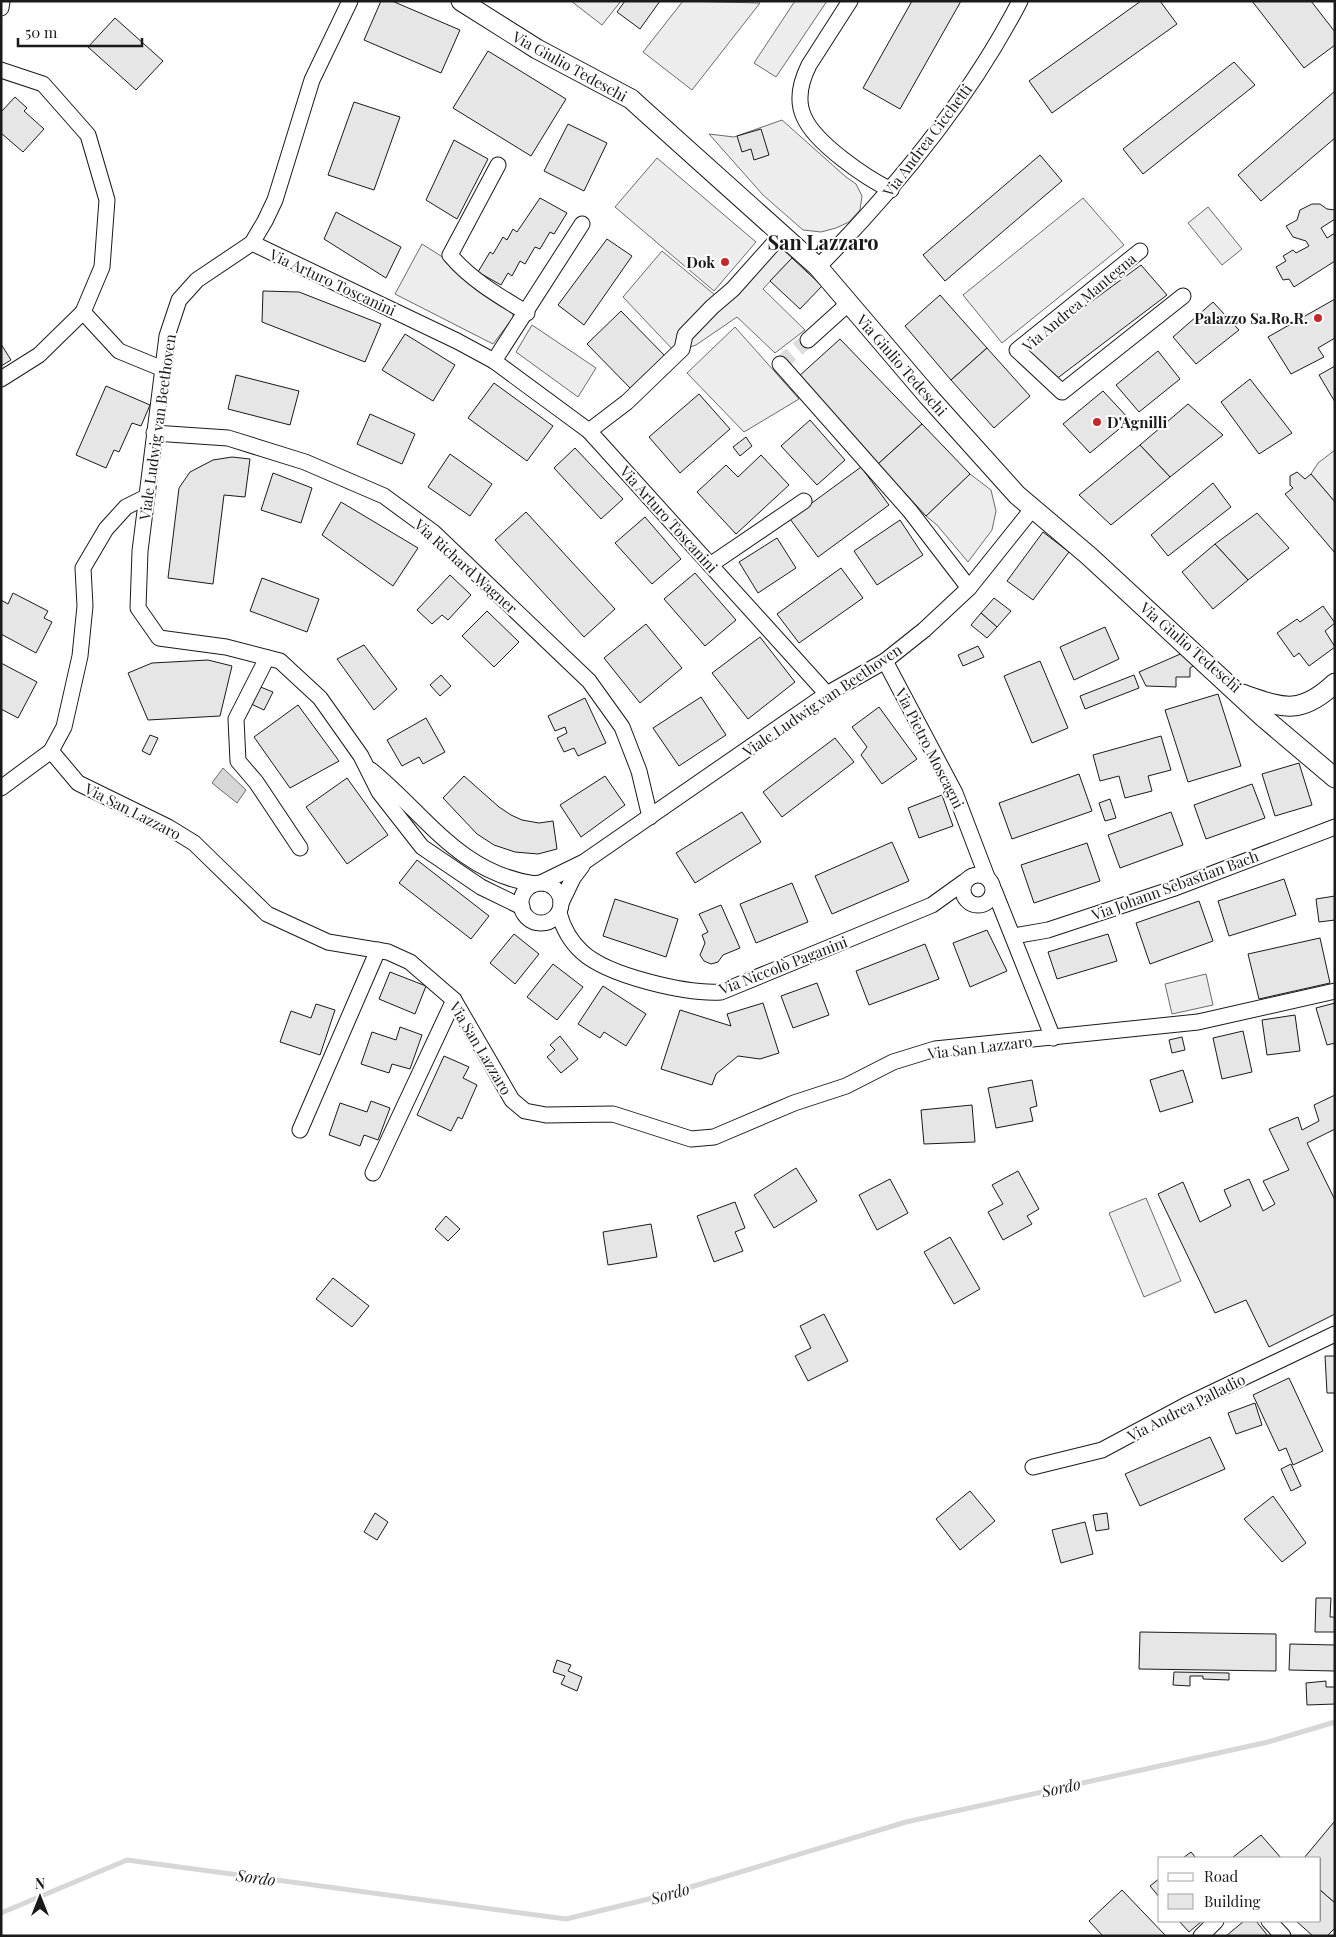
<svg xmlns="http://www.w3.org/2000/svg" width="1336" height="1937" font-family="'Playfair Display',serif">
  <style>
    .built { fill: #ededed; stroke: #6a6a6a }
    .water { fill: #d7d7d7; stroke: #6a6a6a }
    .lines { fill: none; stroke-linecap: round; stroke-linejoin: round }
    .stream { stroke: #d7d7d7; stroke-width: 5 }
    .building { fill: #e6e6e6; stroke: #1a1a1a }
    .minor-tunnel { stroke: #ddd; stroke-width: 15; stroke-dasharray: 15 8; stroke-linecap: butt }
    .minor-casing { stroke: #1a1a1a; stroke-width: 17 }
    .tertiary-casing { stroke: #1a1a1a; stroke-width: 21 }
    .minor { stroke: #fff; stroke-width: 15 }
    .tertiary { stroke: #fff; stroke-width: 19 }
    .poi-dot { fill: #c62828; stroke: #fff; stroke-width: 2 }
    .labels { text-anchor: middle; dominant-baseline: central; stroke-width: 4; stroke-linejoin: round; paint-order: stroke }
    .street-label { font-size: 15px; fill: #1a1a1a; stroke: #fff }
    .poi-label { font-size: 15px; font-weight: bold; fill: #1a1a1a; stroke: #fff; text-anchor: end }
    .water-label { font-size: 16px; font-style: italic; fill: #1a1a1a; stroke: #fff }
    .district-label { font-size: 20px; font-weight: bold; fill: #1a1a1a; stroke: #fff }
  </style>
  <rect width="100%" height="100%" fill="#fff"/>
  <!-- built -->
  <g class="built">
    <polygon points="571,1 621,1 602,25"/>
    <polygon points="683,1 760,3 692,90 643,52"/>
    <polygon points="795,1 827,1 776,77 754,63"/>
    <polygon points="782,120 846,177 856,184 862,196 860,210 849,222 836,228 821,232 803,230 763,195 709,134 734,137"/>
    <polygon points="657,158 756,242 714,291 615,207"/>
    <polygon points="1083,198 1124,245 1002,343 963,295"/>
    <polygon points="1208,207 1242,249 1222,265 1188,223"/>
    <polygon points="775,243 792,258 763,289 805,330 775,353 737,317 696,345 675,352 623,297 662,251 721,300"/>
    <polygon points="422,244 441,256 468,279 513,311 513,318 493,344 395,294"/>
    <polygon points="532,325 596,368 578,397 516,352"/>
    <polygon points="735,327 799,399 744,432 687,373"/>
    <polygon points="1335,450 1335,502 1311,474 1318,463"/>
    <polygon points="970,474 991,490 996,511 992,530 968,562 937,525 926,516"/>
    <polygon points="1206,974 1213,1005 1172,1014 1165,984"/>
    <polygon points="1146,1198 1181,1281 1144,1297 1109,1213"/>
  </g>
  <!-- water -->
  <polygon class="water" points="223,768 246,790 237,803 212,783"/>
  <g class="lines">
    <!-- stream -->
    <polyline class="stream" points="1,1913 127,1860 566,1919 661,1896 906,1822 1268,1742 1335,1722"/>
  </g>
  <!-- building -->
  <g class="building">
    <polygon points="381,1 392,1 460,30 441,73 364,40"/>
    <polygon points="625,1 660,1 640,29 617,12"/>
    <polygon points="912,1 961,1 900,109 863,88"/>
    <polygon points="1141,1 1160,1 1177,24 1052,113 1029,81"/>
    <polygon points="1252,1 1311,1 1335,32 1335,45 1304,68"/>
    <polygon points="115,18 163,61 136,90 88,47"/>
    <polygon points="488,51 566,99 531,156 453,108"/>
    <polygon points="1234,62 1255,85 1143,174 1123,149"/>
    <polygon points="1335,91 1335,138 1261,201 1238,175"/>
    <polygon points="15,97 27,108 24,111 44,129 23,152 1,133 1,112"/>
    <polygon points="354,102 400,117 374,190 328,175"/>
    <polygon points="568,124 607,143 584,191 544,171"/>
    <polygon points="761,129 769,155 754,160 751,149 742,152 737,136"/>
    <polygon points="454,140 488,159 457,219 426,200"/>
    <polygon points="1040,155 1062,181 945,281 923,255"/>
    <polygon points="540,198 567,213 554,234 550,232 540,249 535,247 525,264 520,261 512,276 508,273 501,285 478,272 490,252 493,254 503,237 507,240 513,229 517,232"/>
    <polygon points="1312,204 1320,204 1327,209 1335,210 1335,219 1321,228 1327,238 1335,233 1335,261 1294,287 1289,279 1283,280 1276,267 1286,261 1283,256 1293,250 1296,253 1309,246 1306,241 1293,237 1286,226 1297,220 1300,210"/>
    <polygon points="336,212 401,247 386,278 324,239"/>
    <polygon points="607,239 632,256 584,325 558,305"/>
    <polygon points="792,258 822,286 800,309 770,281"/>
    <polygon points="1141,265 1167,295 1055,380 1027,349"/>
    <polygon points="263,291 299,292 381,324 365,362 262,322"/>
    <polygon points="940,295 987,348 951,380 905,326"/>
    <polygon points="1335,299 1335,338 1318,348 1324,357 1291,374 1268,337"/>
    <polygon points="1213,302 1239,330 1196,364 1173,337"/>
    <polygon points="621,311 667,358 633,391 587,344"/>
    <polygon points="405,334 455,365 433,401 382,370"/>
    <polygon points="840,339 922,424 878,464 798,377"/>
    <polygon points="1,344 11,360 1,366"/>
    <polygon points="987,348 1030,396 994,428 951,380"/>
    <polygon points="1158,351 1180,379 1139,412 1116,385"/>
    <polygon points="1335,366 1335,402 1319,375"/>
    <polygon points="236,375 299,391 290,425 228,409"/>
    <polygon points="1250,379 1292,433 1259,454 1221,402"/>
    <polygon points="494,383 553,426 527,461 468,418"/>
    <polygon points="106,386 150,405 141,426 132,423 119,452 114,450 106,468 76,455"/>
    <polygon points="1103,391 1130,420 1090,453 1063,424"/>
    <polygon points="699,394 730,429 680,473 649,437"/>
    <polygon points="1188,404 1223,435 1170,477 1140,445"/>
    <polygon points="370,414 415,434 402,464 357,444"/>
    <polygon points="810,420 845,460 817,485 781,446"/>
    <polygon points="922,424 970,474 926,516 878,464"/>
    <polygon points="746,437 752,446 740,456 733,447"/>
    <polygon points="1140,445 1170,477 1111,525 1079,495"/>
    <polygon points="575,448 623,499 601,519 554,468"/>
    <polygon points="450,454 492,484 470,516 428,487"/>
    <polygon points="761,455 789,485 736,534 697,492 726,465 738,477"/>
    <polygon points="232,457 250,459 245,497 224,495 213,584 168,578 179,488 190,472 213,460"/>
    <polygon points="861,467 889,505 818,557 790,519"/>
    <polygon points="1297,472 1305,479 1311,474 1335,502 1335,553 1285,494 1293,488 1290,485 1290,476"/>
    <polygon points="273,473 312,488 301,523 261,510"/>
    <polygon points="1213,483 1231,507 1168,556 1151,535"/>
    <polygon points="341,502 418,548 393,586 322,535"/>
    <polygon points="526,512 615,609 584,637 495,540"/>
    <polygon points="1257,513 1289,548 1248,580 1215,544"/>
    <polygon points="645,517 681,559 652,584 615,543"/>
    <polygon points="900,520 923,555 877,585 854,551"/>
    <polygon points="1043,532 1069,552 1033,600 1007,581"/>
    <polygon points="777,538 796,568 758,593 739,562"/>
    <polygon points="1215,544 1248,580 1213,609 1182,572"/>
    <polygon points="841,568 863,598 799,643 777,614"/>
    <polygon points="695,573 736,620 705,646 664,599"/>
    <polygon points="450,575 471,595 448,620 442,615 432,624 417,610"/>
    <polygon points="262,578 319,599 307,632 250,611"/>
    <polygon points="13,593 48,611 44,618 52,622 36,653 1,634 1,600 8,604"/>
    <polygon points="994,598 1011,611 997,627 981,613"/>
    <polygon points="1323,606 1335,623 1325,631 1335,647 1309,666 1299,653 1294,657 1277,633 1297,619 1300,622"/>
    <polygon points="487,611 519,642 494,667 462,636"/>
    <polygon points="981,613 997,627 987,638 971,625"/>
    <polygon points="646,624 682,668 640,703 604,658"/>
    <polygon points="1105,627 1119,659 1074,680 1060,647"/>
    <polygon points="760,637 795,682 748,719 712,673"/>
    <polygon points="364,645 397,689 374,710 337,659"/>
    <polygon points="978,646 984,657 963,666 958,655"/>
    <polygon points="1185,652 1196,664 1190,668 1190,677 1176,677 1176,687 1146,686 1139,672"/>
    <polygon points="208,660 232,666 220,716 148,720 128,673 152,663"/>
    <polygon points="1040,661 1068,728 1032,743 1004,676"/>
    <polygon points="1,663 37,682 18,718 1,709"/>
    <polygon points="441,675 451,686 440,696 430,685"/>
    <polygon points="1134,675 1139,688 1085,709 1080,696"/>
    <polygon points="258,686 273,692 264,710 249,703"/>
    <polygon points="1218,694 1241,766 1188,782 1165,710"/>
    <polygon points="701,697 726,735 679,766 653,728"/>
    <polygon points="585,698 606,743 578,756 574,748 564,752 557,738 567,733 565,727 555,731 548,716"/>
    <polygon points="298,705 339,761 290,788 254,737"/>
    <polygon points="879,707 917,759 882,784 861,755 867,747 852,727"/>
    <polygon points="426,718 445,752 423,764 419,757 402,766 387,740"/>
    <polygon points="150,735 158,738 150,755 142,751"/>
    <polygon points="1161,736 1171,770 1148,776 1152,791 1125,798 1119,776 1100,781 1093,755"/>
    <polygon points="835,738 854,762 782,817 763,792"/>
    <polygon points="1299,763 1312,805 1275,816 1262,774"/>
    <polygon points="1079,774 1092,811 1012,839 999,803"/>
    <polygon points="464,776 499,807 511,815 522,820 539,823 553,821 557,849 538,854 515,852 494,845 477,834 443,798"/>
    <polygon points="605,776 625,805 581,837 560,805"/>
    <polygon points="347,778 388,835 347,864 306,807"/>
    <polygon points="1252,784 1265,818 1206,839 1194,805"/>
    <polygon points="942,795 953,826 919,838 908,808"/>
    <polygon points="1110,799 1116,818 1105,821 1099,803"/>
    <polygon points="742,812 761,842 695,883 676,853"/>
    <polygon points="1171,812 1183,845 1120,868 1108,835"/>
    <polygon points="892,842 909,881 832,914 815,876"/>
    <polygon points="1087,843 1100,881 1034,903 1021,865"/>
    <polygon points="417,860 489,916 471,939 399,883"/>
    <polygon points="1284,879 1296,915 1229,936 1218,901"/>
    <polygon points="792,883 808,922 756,943 740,904"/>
    <polygon points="1335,896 1335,920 1319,922 1316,899"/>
    <polygon points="615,899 678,919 666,957 603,936"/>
    <polygon points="1199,901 1213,941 1150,964 1136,923"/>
    <polygon points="721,905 740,948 723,955 718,962 711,964 704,961 700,955 705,943 702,935 708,932 699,914"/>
    <polygon points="987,930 1007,971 970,987 953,943"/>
    <polygon points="514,934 539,954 515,984 490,963"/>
    <polygon points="1108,934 1117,961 1057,979 1048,952"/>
    <polygon points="1320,938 1330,983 1259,999 1248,954"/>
    <polygon points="925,944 939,979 869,1005 856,971"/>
    <polygon points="553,964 583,987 557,1020 527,997"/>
    <polygon points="390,972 426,986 415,1014 379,999"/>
    <polygon points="817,983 829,1015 793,1028 781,996"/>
    <polygon points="603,986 646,1014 626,1046 604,1032 600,1038 578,1024"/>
    <polygon points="763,1003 779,1053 760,1059 738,1056 716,1074 712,1085 661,1069 680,1010 731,1026 727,1014"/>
    <polygon points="1335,1003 1335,1043 1327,1045 1316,1008"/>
    <polygon points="316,1004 335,1010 320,1055 280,1042 291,1011 311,1018"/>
    <polygon points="1295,1015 1300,1051 1267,1055 1262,1020"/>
    <polygon points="400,1027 422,1035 410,1069 392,1064 389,1073 361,1064 372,1032 396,1040"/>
    <polygon points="1243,1031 1252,1072 1222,1079 1213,1038"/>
    <polygon points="560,1036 578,1059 561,1073 547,1057 555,1050 550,1045"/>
    <polygon points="1182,1037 1185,1050 1172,1053 1169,1040"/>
    <polygon points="444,1056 469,1067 463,1078 477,1085 462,1119 458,1117 451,1131 417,1115"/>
    <polygon points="1183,1070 1193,1102 1160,1112 1150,1080"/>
    <polygon points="1032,1080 1037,1106 1030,1108 1033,1121 996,1128 988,1088"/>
    <polygon points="1335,1095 1335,1129 1307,1143 1335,1200 1335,1314 1269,1347 1246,1300 1215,1313 1158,1194 1183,1182 1200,1222 1231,1206 1224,1190 1249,1179 1263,1211 1275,1204 1263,1181 1289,1170 1269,1129 1298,1117 1302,1130 1319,1121 1314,1105"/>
    <polygon points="371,1101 390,1108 378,1140 364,1135 360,1146 329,1135 340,1103 367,1112"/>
    <polygon points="972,1105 975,1142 924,1144 921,1110"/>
    <polygon points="796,1168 817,1201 774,1228 754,1195"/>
    <polygon points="1018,1171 1039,1209 1027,1216 1032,1224 1003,1240 988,1212 1003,1204 992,1185"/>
    <polygon points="890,1179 908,1213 877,1230 859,1195"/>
    <polygon points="735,1202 745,1228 735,1232 743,1251 714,1262 697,1216"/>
    <polygon points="446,1216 460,1229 448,1241 435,1229"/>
    <polygon points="651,1224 657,1257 608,1265 603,1232"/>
    <polygon points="950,1237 980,1289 954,1304 924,1252"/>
    <polygon points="333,1278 369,1306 352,1327 316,1299"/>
    <polygon points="824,1314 848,1361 808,1381 795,1356 811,1348 800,1326"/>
    <polygon points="1325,1356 1335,1356 1335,1393 1327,1393"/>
    <polygon points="1289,1378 1323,1451 1293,1465 1286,1448 1279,1451 1253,1395"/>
    <polygon points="1255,1403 1262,1425 1236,1434 1228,1413"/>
    <polygon points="1210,1437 1225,1469 1140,1506 1125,1474"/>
    <polygon points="1291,1464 1301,1486 1291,1491 1281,1469"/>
    <polygon points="970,1491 995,1521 960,1550 936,1519"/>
    <polygon points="1273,1496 1306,1543 1282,1562 1244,1519"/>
    <polygon points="375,1513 388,1522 377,1540 364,1532"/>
    <polygon points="1107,1513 1109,1529 1096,1531 1093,1515"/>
    <polygon points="1085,1522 1093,1554 1061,1563 1052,1530"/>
    <polygon points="1316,1598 1331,1598 1330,1617 1335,1617 1335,1632 1315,1632"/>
    <polygon points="1140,1632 1276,1634 1276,1671 1139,1669"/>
    <polygon points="1290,1644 1335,1645 1335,1671 1289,1670"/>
    <polygon points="557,1660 571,1665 568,1671 582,1677 577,1691 561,1684 565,1676 553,1672"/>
    <polygon points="1174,1672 1229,1673 1229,1680 1203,1679 1203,1676 1190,1676 1190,1686 1173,1685"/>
    <polygon points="1326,1681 1326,1687 1335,1687 1335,1704 1307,1705 1306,1683"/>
    <polygon points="1334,1822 1335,1823 1335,1903 1320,1890 1320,1858 1304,1858"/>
    <polygon points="1261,1835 1281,1858 1232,1858"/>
    <polygon points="1191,1852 1196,1858 1183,1858"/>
    <polygon points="1160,1878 1160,1898 1150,1886"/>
    <polygon points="1122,1890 1165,1935 1164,1936 1103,1936 1089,1921"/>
    <polygon points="1320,1890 1335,1903 1335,1928 1327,1936 1313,1936 1296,1921 1320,1921"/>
    <polygon points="1179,1921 1202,1921 1189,1932"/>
    <polygon points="1244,1921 1256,1921 1268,1936 1226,1936"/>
  </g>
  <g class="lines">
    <!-- minor-tunnel -->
    <polyline class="minor-tunnel" points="780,364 808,340"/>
    <defs>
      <g id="minor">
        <polyline points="350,1 312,80 275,200 265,221 252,243 197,280 179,300 167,336 140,551 138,608 159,638 226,647 280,661 320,698 361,756 379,792 422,847 481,887 522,907"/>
        <path d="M850 1 809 65C801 81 796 100 804 117 815 143 866 178 891 190"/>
        <polyline points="1,8 2,1"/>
        <polyline points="1,70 43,84 88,135 107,200 102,267 83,312 119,351 163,369"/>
        <path d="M498 165 450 255C471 280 499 296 527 313"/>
        <polyline points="252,243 457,341 494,361 589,431 827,694"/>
        <polyline points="1140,251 1017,350 1062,392 1183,296"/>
        <path d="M818 267C896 188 969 100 1020 1"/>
        <polyline points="808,340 849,303"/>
        <polyline points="494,361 582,224"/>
        <polyline points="780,364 910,511 969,588"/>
        <polyline points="1,379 39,355 83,312"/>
        <polyline points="589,431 627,402 682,349 685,335 712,307 733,289 782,234"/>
        <polyline points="154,433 228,438 305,462 384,496 433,532 589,681 622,727 639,771 650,817"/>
        <polyline points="146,497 126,507 106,529 83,568 85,606 80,656 64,727 51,751 78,783 168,827 194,843 267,914 328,942 388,952 410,962 454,1000 512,1100 525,1111 546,1115 613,1114 691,1139 714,1137 794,1103 846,1086 893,1062 935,1049 1198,1022 1335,991"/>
        <polyline points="710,565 804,501"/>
        <polyline points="267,658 236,719 238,761 256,782 300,848"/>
        <polyline points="885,661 955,793 987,877"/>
        <path d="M371 770C426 815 459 873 535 884"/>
        <polyline points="1,788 51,751"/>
        <circle cx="978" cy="890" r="15"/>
        <polyline points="541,883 584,862 827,694 885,661 924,630 969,588 1033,508"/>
        <circle cx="541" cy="903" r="20"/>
        <polyline points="994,890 1053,1038"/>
        <polyline points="561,903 573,878 582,866"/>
        <path d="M559 913C563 928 570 941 582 952 608 976 686 994 721 992L932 905 964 882"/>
        <polyline points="1014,936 1048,930 1172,889 1335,827"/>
        <polyline points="300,1130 378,950"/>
        <polyline points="373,1173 454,1000"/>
        <polyline points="1033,1467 1102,1450 1186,1405 1335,1334"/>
        <polyline points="1269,1921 1283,1936"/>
        <polyline points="1201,1936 1216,1921"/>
      </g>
      <g id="tertiary">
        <polyline points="461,1 537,49 631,99 642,109 818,267 928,396 1017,495 1089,556 1263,717 1335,778"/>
        <path d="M1242 694C1283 708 1300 716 1335 683"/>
      </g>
    </defs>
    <!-- minor casing -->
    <use href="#minor" class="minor-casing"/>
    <!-- tertiary casing -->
    <use href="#tertiary" class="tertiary-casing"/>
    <!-- minor -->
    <use href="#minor" class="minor"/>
    <!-- tertiary -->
    <use href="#tertiary" class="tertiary"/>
  </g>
  <!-- markers -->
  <g class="poi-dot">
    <circle cx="725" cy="262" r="5"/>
    <circle cx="1318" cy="318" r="5"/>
    <circle cx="1097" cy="422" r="5"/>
  </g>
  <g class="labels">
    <!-- street labels -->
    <g class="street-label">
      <text transform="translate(570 66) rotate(29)">Via Giulio Tedeschi</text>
      <text transform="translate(927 140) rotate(-53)">Via Andrea Cicchetti</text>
      <text transform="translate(333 282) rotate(25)">Via Arturo Toscanini</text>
      <text transform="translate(1079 302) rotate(-40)">Via Andrea Mantegna</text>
      <text transform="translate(902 365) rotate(49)">Via Giulio Tedeschi</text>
      <text transform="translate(157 427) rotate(-82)">Viale Ludwig van Beethoven</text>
      <text transform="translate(669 519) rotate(48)">Via Arturo Toscanini</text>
      <text transform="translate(466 566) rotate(42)">Via Richard Wagner</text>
      <text transform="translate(1191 647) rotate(41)">Via Giulio Tedeschi</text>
      <text transform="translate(822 700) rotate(-34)">Viale Ludwig van Beethoven</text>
      <text transform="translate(930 748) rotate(63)">Via Pietro Moscagni</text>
      <text transform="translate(133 811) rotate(27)">Via San Lazzaro</text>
      <text transform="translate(1175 885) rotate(-20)">Via Johann Sebastian Bach</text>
      <text transform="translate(783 965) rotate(-21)">Via Niccolò Paganini</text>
      <text transform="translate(980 1047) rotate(-7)">Via San Lazzaro</text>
      <text transform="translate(481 1048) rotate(59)">Via San Lazzaro</text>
      <text transform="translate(1186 1407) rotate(-27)">Via Andrea Palladio</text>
    </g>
    <!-- poi labels -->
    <g class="poi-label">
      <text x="715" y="262">Dok</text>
      <text x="1308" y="318">Palazzo Sa.Ro.R.</text>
      <text x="1107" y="422" text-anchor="start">D'Agnilli</text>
    </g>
    <!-- water labels -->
    <g class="water-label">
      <text transform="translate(1061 1787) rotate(-12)">Sordo</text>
      <text transform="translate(256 1877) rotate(8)">Sordo</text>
      <text transform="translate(670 1893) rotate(-16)">Sordo</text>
    </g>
    <!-- district labels -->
    <g class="district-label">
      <text x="823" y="241">San Lazzaro</text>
    </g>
  </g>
  <!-- border -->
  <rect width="1336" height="1937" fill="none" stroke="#1a1a1a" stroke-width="5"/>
  <!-- legend -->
  <rect x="1158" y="1857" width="162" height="65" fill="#ffffff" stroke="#a3a3a3"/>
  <rect x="1168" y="1873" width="25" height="8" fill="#ffffff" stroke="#a3a3a3"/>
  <text x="1204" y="1882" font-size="15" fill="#1a1a1a">Road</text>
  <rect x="1168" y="1894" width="25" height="15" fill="#e6e6e6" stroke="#a3a3a3"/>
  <text x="1204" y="1907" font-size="15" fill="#1a1a1a">Building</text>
  <!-- north arrow -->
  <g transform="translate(40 1897)" stroke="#ffffff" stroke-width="4" paint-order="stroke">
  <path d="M0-4L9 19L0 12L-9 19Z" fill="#1a1a1a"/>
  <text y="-8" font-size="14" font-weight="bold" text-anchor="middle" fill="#1a1a1a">N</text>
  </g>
  <!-- scale -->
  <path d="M18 38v8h124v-8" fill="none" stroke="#1a1a1a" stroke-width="2.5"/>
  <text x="25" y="38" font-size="15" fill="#1a1a1a" stroke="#ffffff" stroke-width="4" paint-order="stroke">50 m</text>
</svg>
